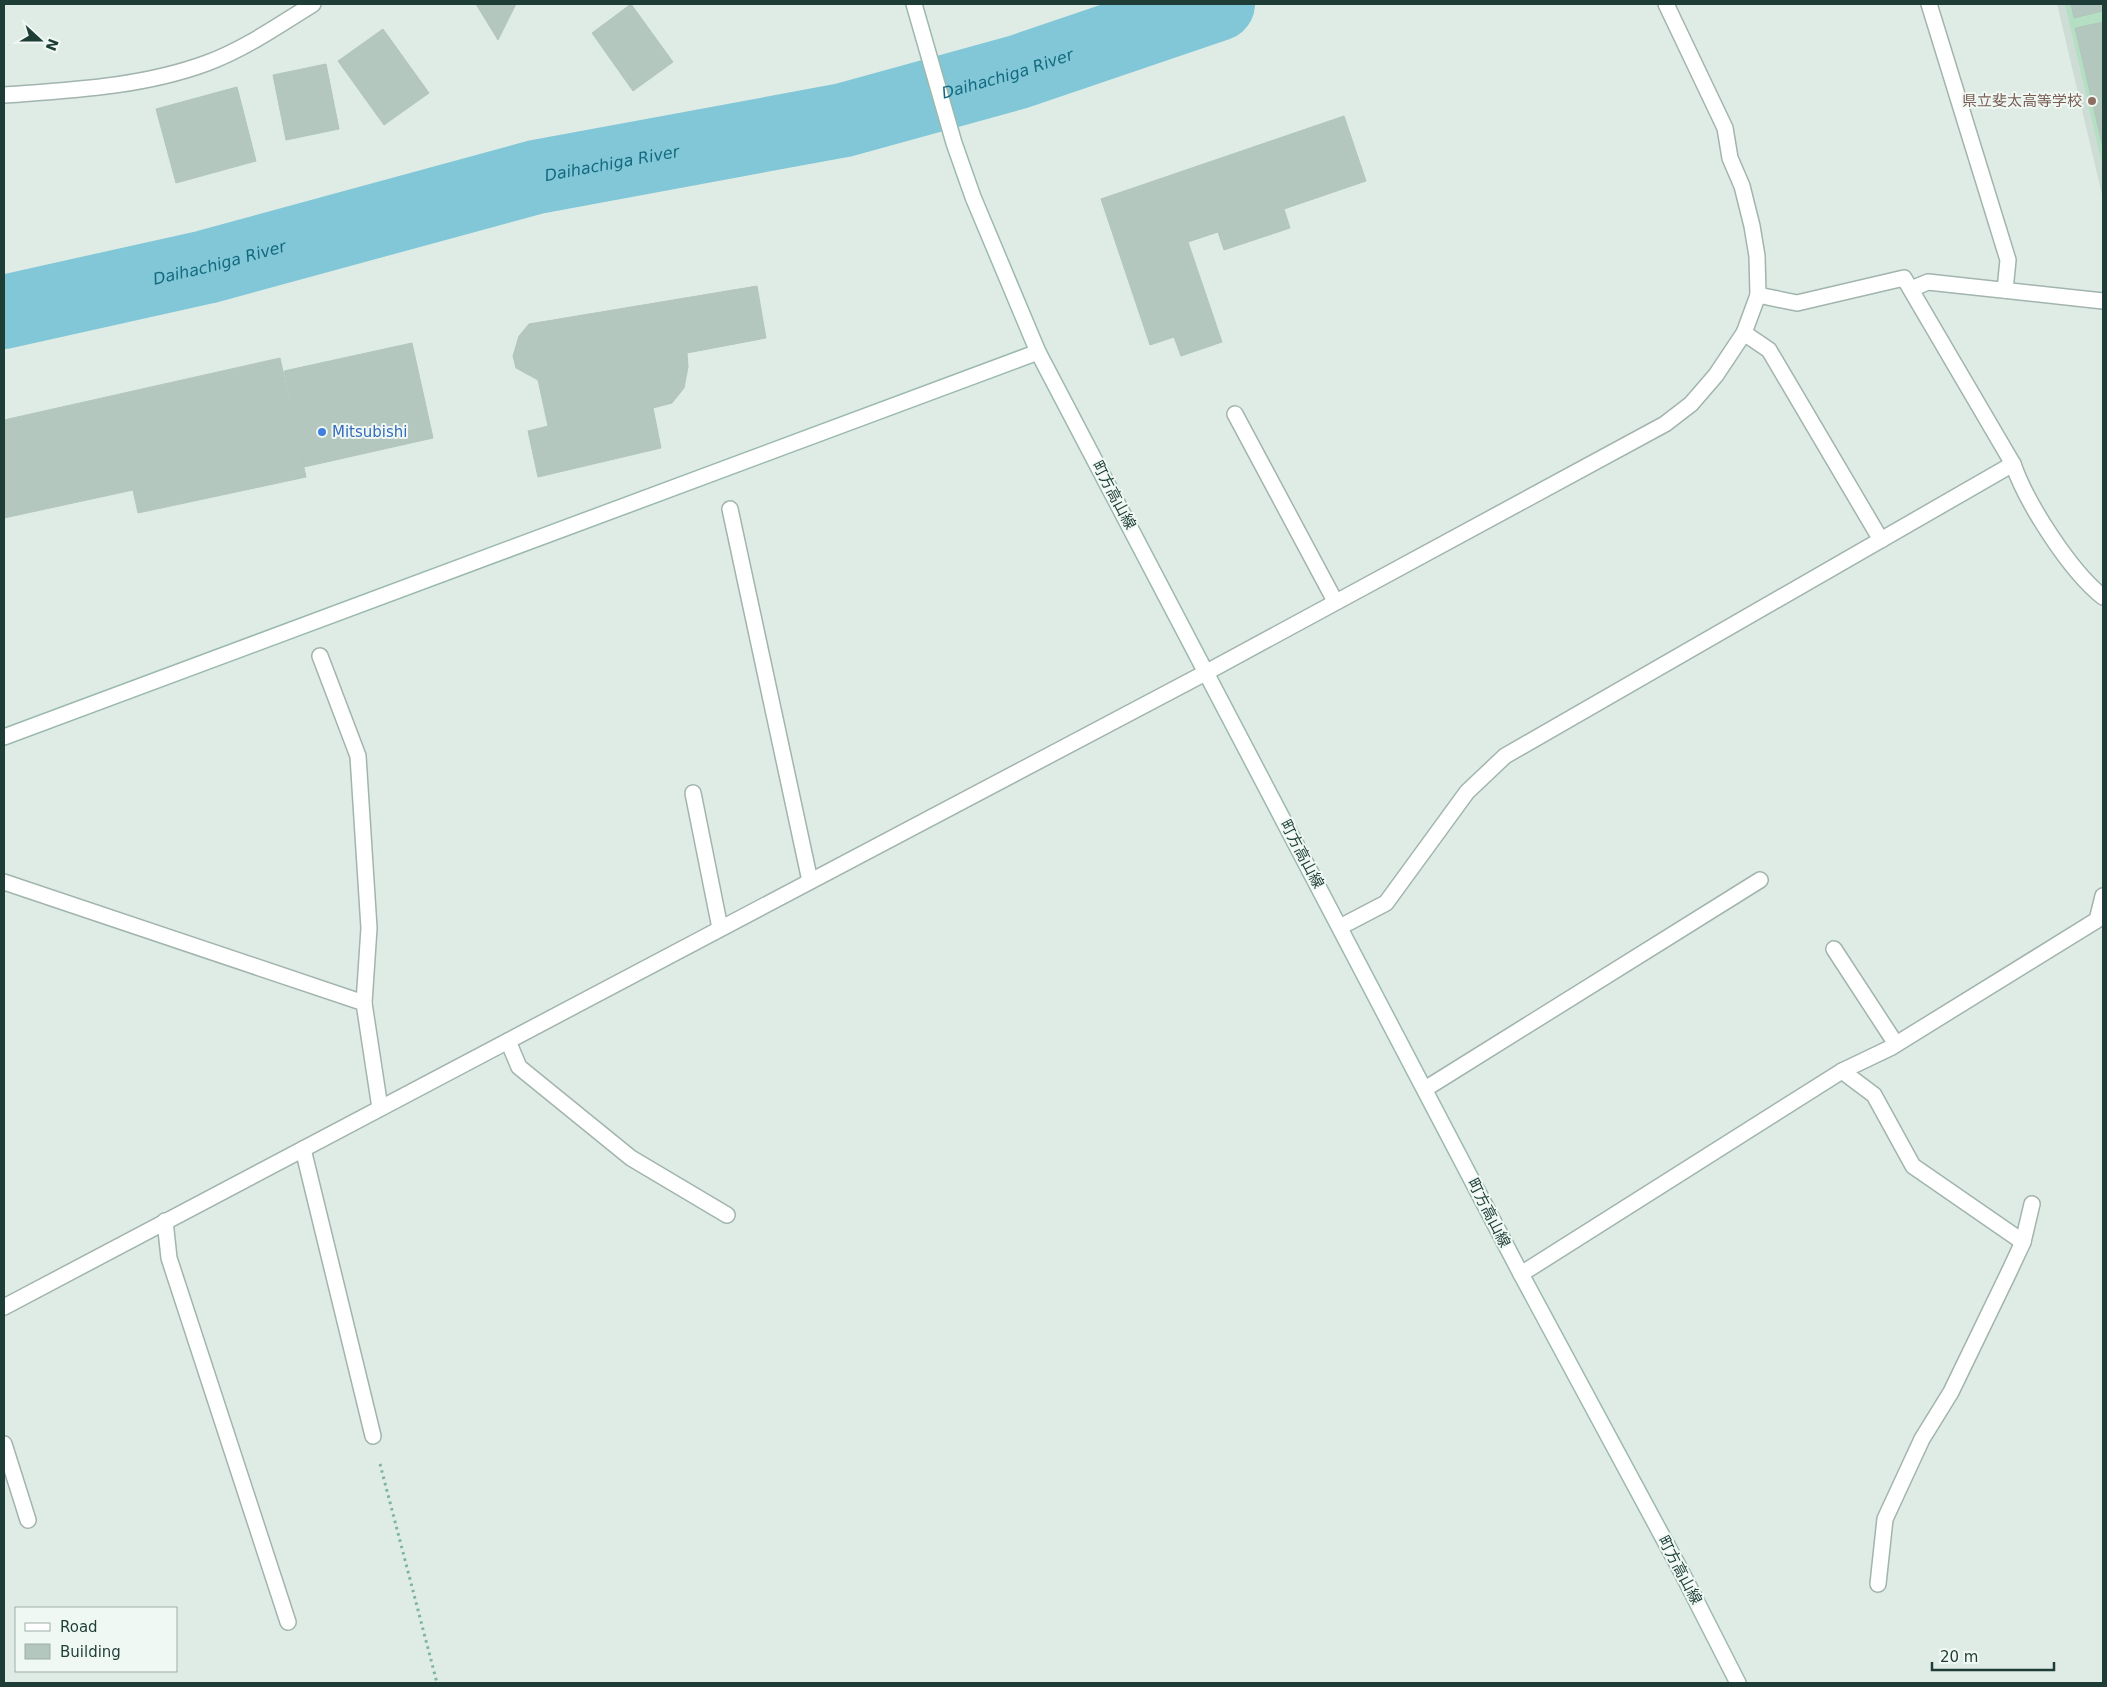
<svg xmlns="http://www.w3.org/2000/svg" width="2107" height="1687" font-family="'DejaVu Sans','Noto Sans JP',sans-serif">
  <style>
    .built { fill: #cddcd5 }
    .green { fill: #b5dfc2 }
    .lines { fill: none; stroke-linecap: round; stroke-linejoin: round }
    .river { stroke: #81c7d7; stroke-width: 74 }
    .building { fill: #b4c7bf; stroke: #b1c6be }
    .lane-casing { stroke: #a1b4ae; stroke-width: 18 }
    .street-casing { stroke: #a1b4ae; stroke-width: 18 }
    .secondary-casing { stroke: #9cb9af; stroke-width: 18 }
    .path { stroke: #7cb3a3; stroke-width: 3; stroke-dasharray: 2.5 4; stroke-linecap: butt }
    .lane { stroke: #fff; stroke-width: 15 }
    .street { stroke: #fff; stroke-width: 15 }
    .secondary { stroke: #fff; stroke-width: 15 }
    .education-dot { fill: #8d6e63; stroke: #f0f8f4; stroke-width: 2 }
    .shop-dot { fill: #3f7fe0; stroke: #f0f8f4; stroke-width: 2 }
    .labels { text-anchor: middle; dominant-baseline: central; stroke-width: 4; stroke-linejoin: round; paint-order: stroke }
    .education-label { font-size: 15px; fill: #785e54; stroke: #f0f8f4; text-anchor: end }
    .shop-label { font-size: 15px; fill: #366cbe; stroke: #f0f8f4; text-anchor: start }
    .street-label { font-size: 15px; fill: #1e3d36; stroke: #f0f8f4 }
    .water-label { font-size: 16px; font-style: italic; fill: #136a7f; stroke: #f0f8f4 }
  </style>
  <rect width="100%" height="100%" fill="#dfece6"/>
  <!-- built -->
  <polygon class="built" points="2057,4 2103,4 2103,199"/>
  <!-- green -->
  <polygon class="green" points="2065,4 2103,4 2103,168"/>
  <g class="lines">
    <!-- river -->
    <path class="river" id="s1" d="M4 312 206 267 536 177 844 120 1018 72 1218 4"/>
  </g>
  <!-- building -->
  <g class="building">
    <polygon points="476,4 516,4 498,40"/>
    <polygon points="631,4 673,62 633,91 592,33"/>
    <polygon points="2071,4 2103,4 2103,11 2074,18"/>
    <polygon points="2103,22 2103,148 2075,28"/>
    <polygon points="383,29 429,93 384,125 338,61"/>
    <polygon points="326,64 339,129 286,140 273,75"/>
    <polygon points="237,87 256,161 176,183 156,109"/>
    <polygon points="1344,116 1366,181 1284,209 1290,228 1224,250 1218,232 1188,242 1222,342 1181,356 1174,337 1150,345 1101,199"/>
    <polygon points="757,286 766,338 687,353 688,367 684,388 672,403 653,408 661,448 538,477 528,431 548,426 538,380 516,368 513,356 519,336 529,324"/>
    <polygon points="412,343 433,438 304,467 284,371"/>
    <polygon points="280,358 306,477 138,513 133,490 4,518 4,420"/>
  </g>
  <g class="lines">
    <defs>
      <g id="lane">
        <polyline points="1929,4 2008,260 2005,290"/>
        <polyline points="1911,289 1928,282 2103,301"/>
        <polyline points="1744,333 1769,350 1881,540"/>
        <polyline points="1235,414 1335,601"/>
        <polyline points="730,509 810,881"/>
        <polyline points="320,656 358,756 369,928 364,1003"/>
        <polyline points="693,793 720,928"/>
        <polyline points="4,882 364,1003 380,1108"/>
        <polyline points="1834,949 1896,1044"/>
        <polyline points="508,1041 519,1067 631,1158 727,1215"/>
        <polyline points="1842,1071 1874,1095 1913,1166 2023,1242"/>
        <polyline points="1425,1089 1760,880"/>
        <polyline points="303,1149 373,1436"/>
        <polyline points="165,1221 169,1258 288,1622"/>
        <polyline points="4,1444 28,1520"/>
        <polyline points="1878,1584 1885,1519 1922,1439 1951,1392 2009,1272 2023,1242 2032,1204"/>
      </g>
      <g id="street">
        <path d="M4 95C72 90 142 87 207 63 245 49 279 25 313 4"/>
        <path d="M1758 295 1797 303 1904 278 2013 464C2027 504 2070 571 2103 597"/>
        <polyline points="1340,927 1386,903 1467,792 1505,756 2013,464"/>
        <polyline points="1521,1274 1842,1071 1890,1048 2097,920 2103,896"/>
        <polyline points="4,1307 1207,672 1665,424 1691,404 1716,375 1744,333 1758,295 1757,256 1752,226 1742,186 1730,158 1725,128 1666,4"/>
      </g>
      <g id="secondary">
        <polyline points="914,4 954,143 973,197 1038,352 1521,1274 1681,1571 1738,1683"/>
        <polyline points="4,737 1038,352"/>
      </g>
    </defs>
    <!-- lane casing -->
    <use href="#lane" class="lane-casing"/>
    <!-- street casing -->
    <use href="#street" class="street-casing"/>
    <!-- secondary casing -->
    <use href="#secondary" class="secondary-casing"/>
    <!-- path -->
    <polyline class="path" points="380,1464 437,1683"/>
    <!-- lane -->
    <use href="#lane" class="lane"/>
    <!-- street -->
    <use href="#street" class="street"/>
    <!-- secondary -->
    <use href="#secondary" class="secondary"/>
  </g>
  <!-- markers -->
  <circle class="education-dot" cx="2092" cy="101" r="5"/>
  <circle class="shop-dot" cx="322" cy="432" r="5"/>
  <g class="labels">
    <!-- education labels -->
    <g class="education-label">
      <text x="2082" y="101">県立斐太高等学校</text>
    </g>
    <!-- shop labels -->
    <g class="shop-label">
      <text x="332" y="432">Mitsubishi</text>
    </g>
    <!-- street labels -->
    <g class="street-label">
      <text transform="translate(1114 495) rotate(62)">町方高山線</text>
      <text transform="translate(1302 854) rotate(62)">町方高山線</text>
      <text transform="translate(1489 1213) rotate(63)">町方高山線</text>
      <text transform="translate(1680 1570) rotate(62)">町方高山線</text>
    </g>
    <!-- water labels -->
    <g class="water-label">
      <text stroke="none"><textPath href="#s1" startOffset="1032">Daihachiga River</textPath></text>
      <text stroke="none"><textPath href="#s1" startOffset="626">Daihachiga River</textPath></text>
      <text stroke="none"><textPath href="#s1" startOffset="221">Daihachiga River</textPath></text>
    </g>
  </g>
  <!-- border -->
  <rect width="2107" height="1687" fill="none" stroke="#1e3d36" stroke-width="10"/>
  <!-- legend -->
  <rect x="15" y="1607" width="162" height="65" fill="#f0f8f4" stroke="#9cada8"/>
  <rect x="25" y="1623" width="25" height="8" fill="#ffffff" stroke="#9cada8"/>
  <text x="60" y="1632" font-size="15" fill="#1e3d36">Road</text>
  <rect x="25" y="1644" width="25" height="15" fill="#b4c7bf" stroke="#9cada8"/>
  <text x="60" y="1657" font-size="15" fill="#1e3d36">Building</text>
  <!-- north arrow -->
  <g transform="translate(40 40) rotate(111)" stroke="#f0f8f4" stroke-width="4" paint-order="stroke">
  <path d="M0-4L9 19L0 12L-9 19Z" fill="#1e3d36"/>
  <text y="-8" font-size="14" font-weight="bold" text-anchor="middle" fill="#1e3d36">N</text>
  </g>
  <!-- scale -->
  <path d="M1932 1662v8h122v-8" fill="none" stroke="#1e3d36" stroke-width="2.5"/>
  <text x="1940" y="1662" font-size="15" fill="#1e3d36" stroke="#f0f8f4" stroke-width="4" paint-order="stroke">20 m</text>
</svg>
